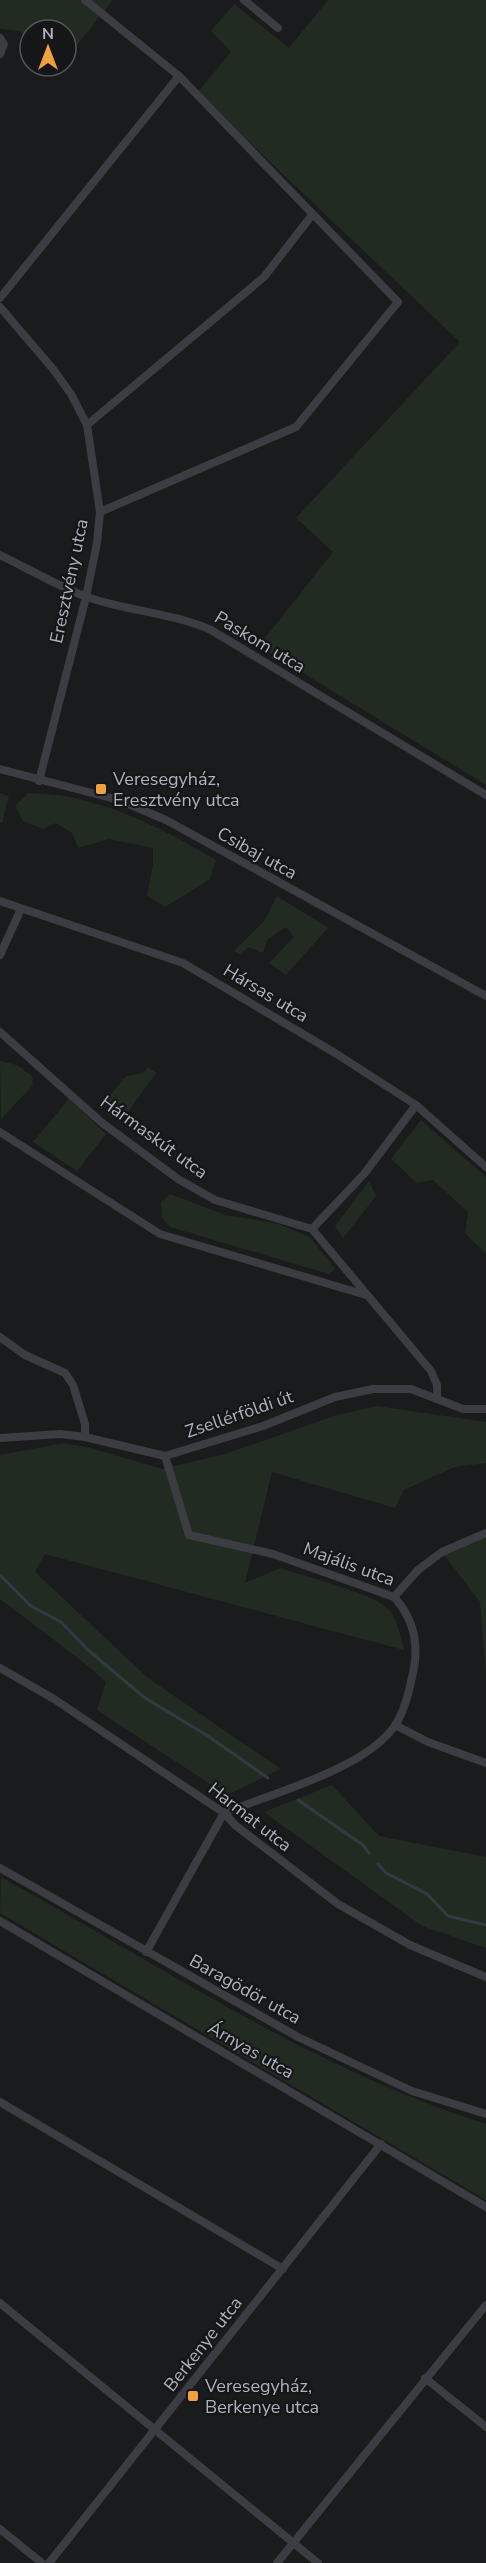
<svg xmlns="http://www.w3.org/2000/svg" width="486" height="2563" font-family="'Nunito Sans',sans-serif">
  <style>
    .green { fill: #222b22 }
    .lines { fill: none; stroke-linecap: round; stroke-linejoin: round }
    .stream { stroke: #303c41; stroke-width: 3 }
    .street { stroke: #3b3d42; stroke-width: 8 }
    .poi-dot { fill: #f1a03f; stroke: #151618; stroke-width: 2 }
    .labels { text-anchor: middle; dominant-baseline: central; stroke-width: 4.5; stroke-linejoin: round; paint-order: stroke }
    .street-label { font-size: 18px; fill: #adb3bc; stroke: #151618 }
    .poi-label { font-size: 18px; fill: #adb3bc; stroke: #151618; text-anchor: start }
  </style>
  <rect width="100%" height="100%" fill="#1a1b1d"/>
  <!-- green -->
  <g class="green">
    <polygon points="0,0 113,0 66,59 66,30 30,30 30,39 19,31 0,29"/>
    <polygon points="328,0 486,0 486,785 259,646 333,552 296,518 460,342 197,93 231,52 211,31 234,4 289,48"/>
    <polygon points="0,793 9,796 2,823 0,822"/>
    <path d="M28 793C96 793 159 827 216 860L210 879 165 907 147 896 153 864V848L109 839 78 848 72 833 56 823 43 829 23 821 15 806Z"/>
    <polygon points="277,896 328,928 286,975 269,963 294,937 286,927 267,940 263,953 249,947 240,954 234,951 264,921"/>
    <polygon points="0,1061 17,1065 32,1076 33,1085 1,1119"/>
    <polygon points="148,1067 156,1073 120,1123 106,1113 108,1098 126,1076 143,1073"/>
    <polygon points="69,1099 106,1134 77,1171 33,1142"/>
    <polygon points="421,1120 486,1177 486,1254 465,1233 468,1212 433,1180 417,1183 391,1159"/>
    <polygon points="369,1181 376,1196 343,1238 335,1226"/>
    <polygon points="170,1194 226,1215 278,1224 310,1237 335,1269 329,1274 170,1227 162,1218 161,1202"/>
    <path d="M377 1406 486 1422V1463L455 1467 404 1490 395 1508 272 1472 245 1583 280 1568C306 1577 372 1592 389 1610 398 1620 401 1638 404 1650L45 1554 35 1572 148 1678 281 1769 227 1795 97 1710 106 1682 83 1662 0 1599V1455L64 1443 91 1448 162 1469 225 1454 337 1415Z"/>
    <polygon points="486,1535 486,1674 480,1602 442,1552"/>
    <polygon points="332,1785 379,1836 486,1857 486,1948 422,1926 264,1812"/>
    <path d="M1 1877C160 1965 312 2069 486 2124V2200L0 1913Z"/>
  </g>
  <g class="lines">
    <!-- stream -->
    <g class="stream">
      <polyline points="0,1575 31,1606 61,1622 88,1650 145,1698 208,1736 268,1778"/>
      <polyline points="298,1800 363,1845 369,1853"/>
      <polyline points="378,1864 386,1873 427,1894 448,1916 486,1925"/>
    </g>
    <!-- street -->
    <g class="street">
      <polyline points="85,0 179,76 398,302 296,427 100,512"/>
      <polyline points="244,0 278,28"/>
      <polyline points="0,38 4,44 0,54"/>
      <polyline points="0,298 179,76"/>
      <polyline points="0,307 53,369 71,394 87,425 100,512 97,543 86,597 39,781"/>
      <polyline points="87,425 264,277 312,215"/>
      <path d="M0 555C29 569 57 586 87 597 127 611 173 613 211 630L486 795"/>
      <polyline points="0,769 119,800 166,820 486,996"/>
      <polyline points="0,901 183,963 335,1053 416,1105 486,1167"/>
      <polyline points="0,955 21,909"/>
      <polyline points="0,1032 101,1122 178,1179 215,1200 312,1229 431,1371 437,1385 437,1399"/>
      <polyline points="0,1132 160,1234 366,1295"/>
      <polyline points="312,1229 364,1174 416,1105"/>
      <polyline points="0,1337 25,1355 65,1373 73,1385 85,1424 85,1437"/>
      <polyline points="0,1438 60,1434 85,1437 165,1456 263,1426 335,1397 373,1389 411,1389 463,1409 486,1409"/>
      <path d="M165 1456 189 1535 273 1554 394 1597C415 1620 420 1646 412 1677 409 1692 404 1711 396 1724 367 1769 272 1793 224 1813"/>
      <polyline points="394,1597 418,1570 442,1552 486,1533"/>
      <polyline points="0,1668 54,1699 224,1813 235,1825 338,1904 410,1945 486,1977"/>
      <polyline points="395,1725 428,1742 486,1763"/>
      <polyline points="0,1868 298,2037 412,2091 486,2114"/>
      <polyline points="0,1921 486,2207"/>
      <polyline points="146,1952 224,1813"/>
      <polyline points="0,2102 283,2269"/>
      <polyline points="0,2303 318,2563"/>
      <polyline points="425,2378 486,2427"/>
      <polyline points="0,2529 42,2563"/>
      <polyline points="49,2563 381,2144"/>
      <polyline points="277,2563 486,2305"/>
    </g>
  </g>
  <!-- markers -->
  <g class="poi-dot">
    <rect x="95" y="783" width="12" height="12" rx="3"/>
    <rect x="187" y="2390" width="12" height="12" rx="3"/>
  </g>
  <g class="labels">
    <!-- street labels -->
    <g class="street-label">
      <text transform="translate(69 581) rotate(-78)">Eresztvény utca</text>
      <text transform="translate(260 642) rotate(31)">Paskom utca</text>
      <text transform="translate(257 853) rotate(29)">Csibaj utca</text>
      <text transform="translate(266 993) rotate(31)">Hársas utca</text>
      <text transform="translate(154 1137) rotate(36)">Hármaskút utca</text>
      <text transform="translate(239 1414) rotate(-19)">Zsellérföldi út</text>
      <text transform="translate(349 1564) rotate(20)">Majális utca</text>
      <text transform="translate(250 1817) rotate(38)">Harmat utca</text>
      <text transform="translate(245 1989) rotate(29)">Baragödör utca</text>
      <text transform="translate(251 2050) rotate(30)">Árnyas utca</text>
      <text transform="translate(203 2344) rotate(-52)">Berkenye utca</text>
    </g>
    <!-- poi labels -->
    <g class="poi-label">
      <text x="113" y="779">Veresegyház,<tspan x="113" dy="21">Eresztvény utca</tspan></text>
      <text x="205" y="2386">Veresegyház,<tspan x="205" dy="21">Berkenye utca</tspan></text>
    </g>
  </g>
  <!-- north arrow -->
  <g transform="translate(48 48)"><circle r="28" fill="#151618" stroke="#52555a" stroke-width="1.5"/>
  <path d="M0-4.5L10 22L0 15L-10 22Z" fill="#f1a03f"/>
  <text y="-9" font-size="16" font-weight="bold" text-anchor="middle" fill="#adb3bc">N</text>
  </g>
</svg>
